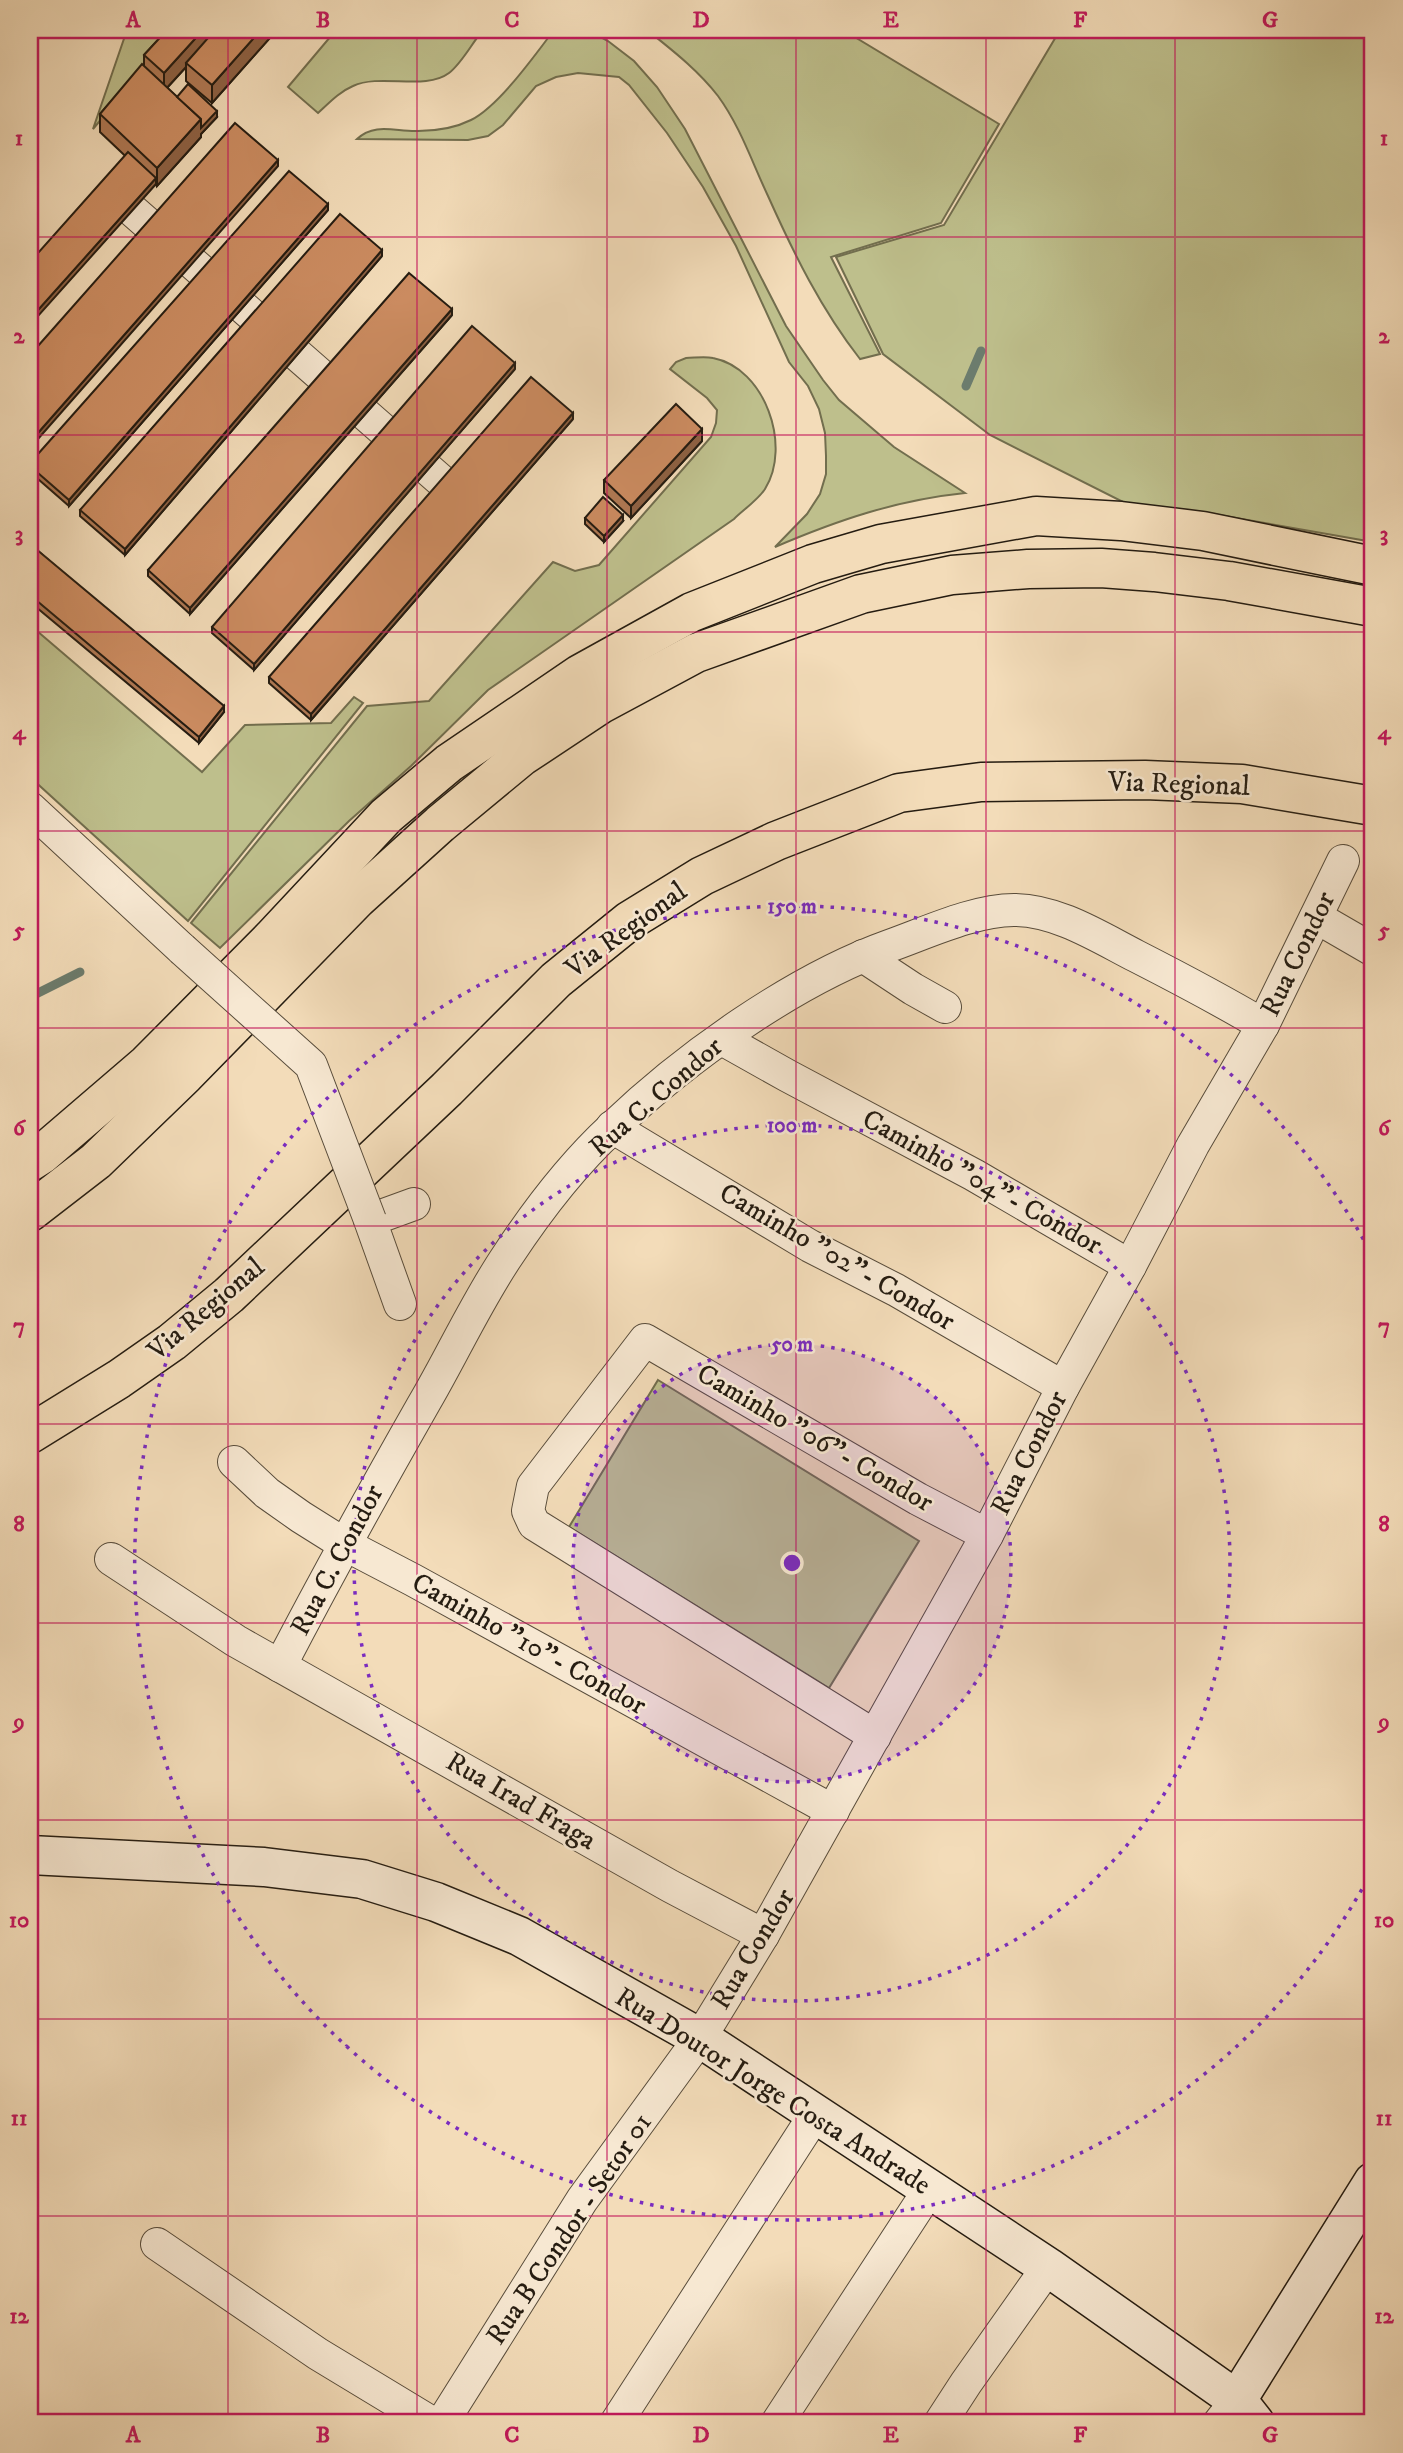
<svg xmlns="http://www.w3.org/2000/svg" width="1403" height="2453" font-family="'IM FELL DW Pica',serif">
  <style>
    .green { fill: #bebf8c; stroke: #726e4e; stroke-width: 2 }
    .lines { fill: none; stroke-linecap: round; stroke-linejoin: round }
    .stream { stroke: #6c7c6d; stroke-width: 9 }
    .street-casing { stroke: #584c3b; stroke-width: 34 }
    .secondary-casing { stroke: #251c11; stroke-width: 41 }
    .primary-casing { stroke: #251c11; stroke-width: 41 }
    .street { stroke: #f7e8d2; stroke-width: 32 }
    .secondary { stroke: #f7e8d2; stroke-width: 38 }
    .primary { stroke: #f3dcb9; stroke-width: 38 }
    .street-bridge-casing { stroke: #584c3b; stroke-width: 34; stroke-linecap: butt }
    .street-bridge { stroke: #f7e8d2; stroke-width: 32 }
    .wall { fill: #af7853; stroke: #251c11; stroke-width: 2 }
    .shaded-wall { fill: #8e6143; stroke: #251c11; stroke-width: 2 }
    .building { fill: #cb8b60; stroke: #251c11; stroke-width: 2 }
    .grid { fill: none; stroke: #c2185b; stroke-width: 2; stroke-opacity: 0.55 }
    .ring { fill: none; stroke: #7b2cbf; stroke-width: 3.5; stroke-dasharray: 3.5 7 }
    .labels { text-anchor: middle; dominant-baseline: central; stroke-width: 5; stroke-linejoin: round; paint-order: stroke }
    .street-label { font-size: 28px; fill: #251c11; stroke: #f7e8d2 }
    .centre { fill: #7b2cbf; stroke: #f7e8d2; stroke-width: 3.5 }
    .ring-label { font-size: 21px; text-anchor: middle; font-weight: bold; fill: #7b2cbf; stroke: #f7e8d2; stroke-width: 5; stroke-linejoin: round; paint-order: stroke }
    .neatline { fill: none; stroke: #c2185b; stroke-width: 2.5 }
    .grid-label { font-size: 23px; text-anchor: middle; font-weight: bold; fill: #c2185b }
  </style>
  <rect width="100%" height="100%" fill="#f3dcb9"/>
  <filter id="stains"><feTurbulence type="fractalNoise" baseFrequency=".00286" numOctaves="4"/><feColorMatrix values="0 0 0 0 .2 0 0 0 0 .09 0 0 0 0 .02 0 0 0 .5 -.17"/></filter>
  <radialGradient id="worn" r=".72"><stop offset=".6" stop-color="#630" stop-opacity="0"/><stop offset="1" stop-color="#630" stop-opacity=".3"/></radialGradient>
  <!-- green -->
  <g class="green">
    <polygon points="127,30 176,30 93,129"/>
    <path d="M336 30H483C472 43 462 63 449 73 425 91 381 73 353 86 339 92 329 103 318 113L288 87Z"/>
    <path d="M554 30H588L608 41 634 61 657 87 685 129 786 326 823 380 839 400 894 447 965 493C897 500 838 520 775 547L807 514 820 494 826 474V456L825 433 819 409 808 386 789 362 736 246 703 187 667 133 629 85 619 77 578 73 556 77 536 86 503 125 488 136 468 140 357 139C375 122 396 132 418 131 435 131 455 128 471 120 499 106 535 55 554 30Z"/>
    <path d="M647 30H843L999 124 941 223 831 257 880 354 860 359C821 309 794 254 768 196 752 162 740 126 718 96 698 70 672 50 647 30Z"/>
    <polygon points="1060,30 1373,30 1373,542 1202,512 1129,505 990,435 883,354 836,257 944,225"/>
    <path d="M686 358C694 358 704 356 713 358 765 368 792 446 765 489 758 500 743 510 734 519L488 690 411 766 349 821 220 948 191 923 367 706 429 701 553 562 575 571 599 565 711 437 716 423 717 410 707 398 670 369 676 362Z"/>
    <polygon points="30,625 202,772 245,725 331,723 354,697 363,703 188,921 30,777"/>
    <polygon points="658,1380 919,1541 829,1688 569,1527"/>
  </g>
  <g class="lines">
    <!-- stream -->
    <g class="stream">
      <polyline points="966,386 981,351"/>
      <polyline points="30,997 80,972"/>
    </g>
    <defs>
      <g id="street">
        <polyline points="116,196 462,499"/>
        <polyline points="30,808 182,949"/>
        <polyline points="1316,917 1373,950"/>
        <polyline points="863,956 913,989 945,1007"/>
        <polyline points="722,1039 788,1076 974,1175 1130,1266"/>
        <polyline points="612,1127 810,1246 896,1290 1063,1387"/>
        <polyline points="400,1304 370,1220 414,1204"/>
        <polyline points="234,1462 267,1493 301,1517 344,1544 413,1580 833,1811"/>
        <polyline points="111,1559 236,1641 670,1886 763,1935"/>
        <path d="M280 1666C326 1578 374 1491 423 1405 452 1356 476 1302 508 1255 537 1211 574 1163 613 1127 685 1058 794 980 889 946 926 933 974 910 1014 910 1057 910 1099 937 1136 956 1179 978 1221 1000 1263 1025"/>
        <polyline points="875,1736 534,1524 528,1511 533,1486 645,1340 918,1499 987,1535"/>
        <polyline points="157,2244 318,2354 432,2423"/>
        <polyline points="442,2423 582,2200 700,2038 763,1935 987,1535 1063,1387 1130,1266 1193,1145 1263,1025 1343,861"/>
        <polyline points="616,2423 816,2113"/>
        <polyline points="777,2423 929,2190"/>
        <polyline points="940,2423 966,2383 1048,2267"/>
        <polyline points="1219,2423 1237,2400"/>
      </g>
      <g id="secondary">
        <polyline points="30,1855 264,1867 362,1879 436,1902 519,1936 700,2038 1048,2267 1237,2400 1255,2423"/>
        <polyline points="1237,2400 1373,2182"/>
      </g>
      <g id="primary">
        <polyline points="30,1162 41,1155 147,1064 272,938 386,816 449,763 580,674 692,612 813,564 881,544 1036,516 1121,521 1203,531 1373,566"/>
        <polyline points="30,1212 96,1161 185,1075 357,899 440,824 521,757 601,704 696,653 861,594 952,575 1028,569 1101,568 1154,572 1229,581 1373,607"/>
        <polyline points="30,1434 119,1379 172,1342 229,1295 447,1089 556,980 629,921 702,876 776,841 899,793 981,782 1145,780 1242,784 1373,806"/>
      </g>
    </defs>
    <!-- street casing -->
    <use href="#street" class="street-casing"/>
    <!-- secondary casing -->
    <use href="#secondary" class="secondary-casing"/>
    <!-- primary casing -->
    <use href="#primary" class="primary-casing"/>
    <!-- street -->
    <use href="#street" class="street"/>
    <!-- secondary -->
    <use href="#secondary" class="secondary"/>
    <!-- primary -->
    <use href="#primary" class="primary"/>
    <defs>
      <polyline id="street-bridge" points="182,949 311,1065 370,1220"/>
    </defs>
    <!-- street-bridge casing -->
    <use href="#street-bridge" class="street-bridge-casing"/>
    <!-- street-bridge -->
    <use href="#street-bridge" class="street-bridge"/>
  </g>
  <!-- wall -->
  <g class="wall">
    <polygon points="167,30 277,30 212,103 186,81 186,67 167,88 177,97 217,117 201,134 201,137 157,186 100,132 100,114 144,65 144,55"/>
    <polygon points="328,210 69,506 30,472 30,463"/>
    <polygon points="382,256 125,555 80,516 80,510"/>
    <polygon points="452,315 190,614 148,576 148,570"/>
    <polygon points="515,369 254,670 212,633 212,627"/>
    <polygon points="573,419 311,720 269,683 269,677"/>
    <polygon points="702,441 631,518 604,493 604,480"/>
    <polygon points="585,518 623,521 604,542 585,524"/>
    <polygon points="30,544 224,712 199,743 30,602"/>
  </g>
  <!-- shaded-wall -->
  <g class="shaded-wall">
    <polygon points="203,30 219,30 186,63 186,67 164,91 164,73"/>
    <polygon points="261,30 277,30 212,103 212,85"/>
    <polygon points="217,111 217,117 201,134 201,137 157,186 157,168 201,119"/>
    <polygon points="278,160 278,166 30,448 30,442"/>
    <polygon points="156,178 156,184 30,325 30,319"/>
    <polygon points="328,204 328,210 69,506 69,500"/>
    <polygon points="382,250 382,256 125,555 125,549"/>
    <polygon points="452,309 452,315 190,614 190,608"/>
    <polygon points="515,363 515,369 254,670 254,664"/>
    <polygon points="573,413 573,419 311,720 311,714"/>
    <polygon points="702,429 702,441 631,518 631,506"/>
    <polygon points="623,515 623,521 604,542 604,536"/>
    <polygon points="224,706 224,712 199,743 199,737"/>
  </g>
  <!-- building -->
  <g class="building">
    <polygon points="167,30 203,30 164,73 144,55"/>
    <polygon points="215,30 261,30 212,85 186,63"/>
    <polygon points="142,64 201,119 157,168 100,114"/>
    <polygon points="188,84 217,111 201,128 201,119 177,97"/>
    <polygon points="235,123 278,160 30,442 30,355"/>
    <polygon points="128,152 156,178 30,319 30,262"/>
    <polygon points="289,171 328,204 69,500 30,466 30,463"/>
    <polygon points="340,214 382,250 125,549 80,510"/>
    <polygon points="409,273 452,309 190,608 148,570"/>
    <polygon points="472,326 515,363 254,664 212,627"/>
    <polygon points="531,377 573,413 311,714 269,677"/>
    <polygon points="676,404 702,429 631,506 604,480"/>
    <polygon points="603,497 623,515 604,536 585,518"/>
    <polygon points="30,544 224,706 199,737 30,595"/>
  </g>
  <!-- grid -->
  <path class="grid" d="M228 30V2423M417 30V2423M607 30V2423M796 30V2423M986 30V2423M1175 30V2423M30 237H1373M30 435H1373M30 632H1373M30 831H1373M30 1028H1373M30 1226H1373M30 1424H1373M30 1623H1373M30 1820H1373M30 2019H1373M30 2216H1373"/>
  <!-- distance rings -->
  <circle cx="792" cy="1563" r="219" fill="#7b2cbf" fill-opacity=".12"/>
  <g class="ring">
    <circle cx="792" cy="1563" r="219"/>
    <circle cx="792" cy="1563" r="438"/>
    <path d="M1372 1871A657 657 0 1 1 1372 1255"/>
  </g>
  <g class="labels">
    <!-- street labels -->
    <g class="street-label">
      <text transform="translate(1179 784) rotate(2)">Via Regional</text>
      <text transform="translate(626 930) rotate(-36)">Via Regional</text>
      <text transform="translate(1298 954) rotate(-64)">Rua Condor</text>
      <text transform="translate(656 1097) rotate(-41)">Rua C. Condor</text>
      <text transform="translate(982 1182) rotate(29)">Caminho "04"- Condor</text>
      <text transform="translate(837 1257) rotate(30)">Caminho "02"- Condor</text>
      <text transform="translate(206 1309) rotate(-40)">Via Regional</text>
      <text transform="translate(815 1438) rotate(30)">Caminho "06"- Condor</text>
      <text transform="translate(1029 1453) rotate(-63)">Rua Condor</text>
      <text transform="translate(337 1560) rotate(-62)">Rua C. Condor</text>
      <text transform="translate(529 1644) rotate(29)">Caminho "10"- Condor</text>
      <text transform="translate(521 1801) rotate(30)">Rua Irad Fraga</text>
      <text transform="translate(753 1949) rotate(-59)">Rua Condor</text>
      <text transform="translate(773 2091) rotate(32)">Rua Doutor Jorge Costa Andrade</text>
      <text transform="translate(569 2229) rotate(-56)">Rua B Condor - Setor 01</text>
    </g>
  </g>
  <circle cx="792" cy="1563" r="10" class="centre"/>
  <g class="ring-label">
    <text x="792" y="913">150 m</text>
    <text x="792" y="1132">100 m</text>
    <text x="792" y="1351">50 m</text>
  </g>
  <!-- margin -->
  <rect width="1403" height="2453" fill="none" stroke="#f3dcb9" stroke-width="77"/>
  <rect x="38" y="38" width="1326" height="2376" class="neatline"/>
  <g class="grid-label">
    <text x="133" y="27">A</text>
    <text x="323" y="27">B</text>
    <text x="512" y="27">C</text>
    <text x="701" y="27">D</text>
    <text x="891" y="27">E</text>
    <text x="1080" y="27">F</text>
    <text x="1270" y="27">G</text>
    <text x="19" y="145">1</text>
    <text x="1384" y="145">1</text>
    <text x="19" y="343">2</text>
    <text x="1384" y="343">2</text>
    <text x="19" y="541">3</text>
    <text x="1384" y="541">3</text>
    <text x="19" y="739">4</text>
    <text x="1384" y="739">4</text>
    <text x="19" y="937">5</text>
    <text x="1384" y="937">5</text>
    <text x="19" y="1135">6</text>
    <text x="1384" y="1135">6</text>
    <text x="19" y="1333">7</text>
    <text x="1384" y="1333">7</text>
    <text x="19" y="1531">8</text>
    <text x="1384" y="1531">8</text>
    <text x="19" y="1729">9</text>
    <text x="1384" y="1729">9</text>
    <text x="19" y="1927">10</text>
    <text x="1384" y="1927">10</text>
    <text x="19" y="2125">11</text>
    <text x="1384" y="2125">11</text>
    <text x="19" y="2323">12</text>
    <text x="1384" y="2323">12</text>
    <text x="133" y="2442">A</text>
    <text x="323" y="2442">B</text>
    <text x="512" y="2442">C</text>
    <text x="701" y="2442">D</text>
    <text x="891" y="2442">E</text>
    <text x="1080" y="2442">F</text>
    <text x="1270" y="2442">G</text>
  </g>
  <rect width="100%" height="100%" filter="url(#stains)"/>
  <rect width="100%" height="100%" fill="url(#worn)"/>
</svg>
